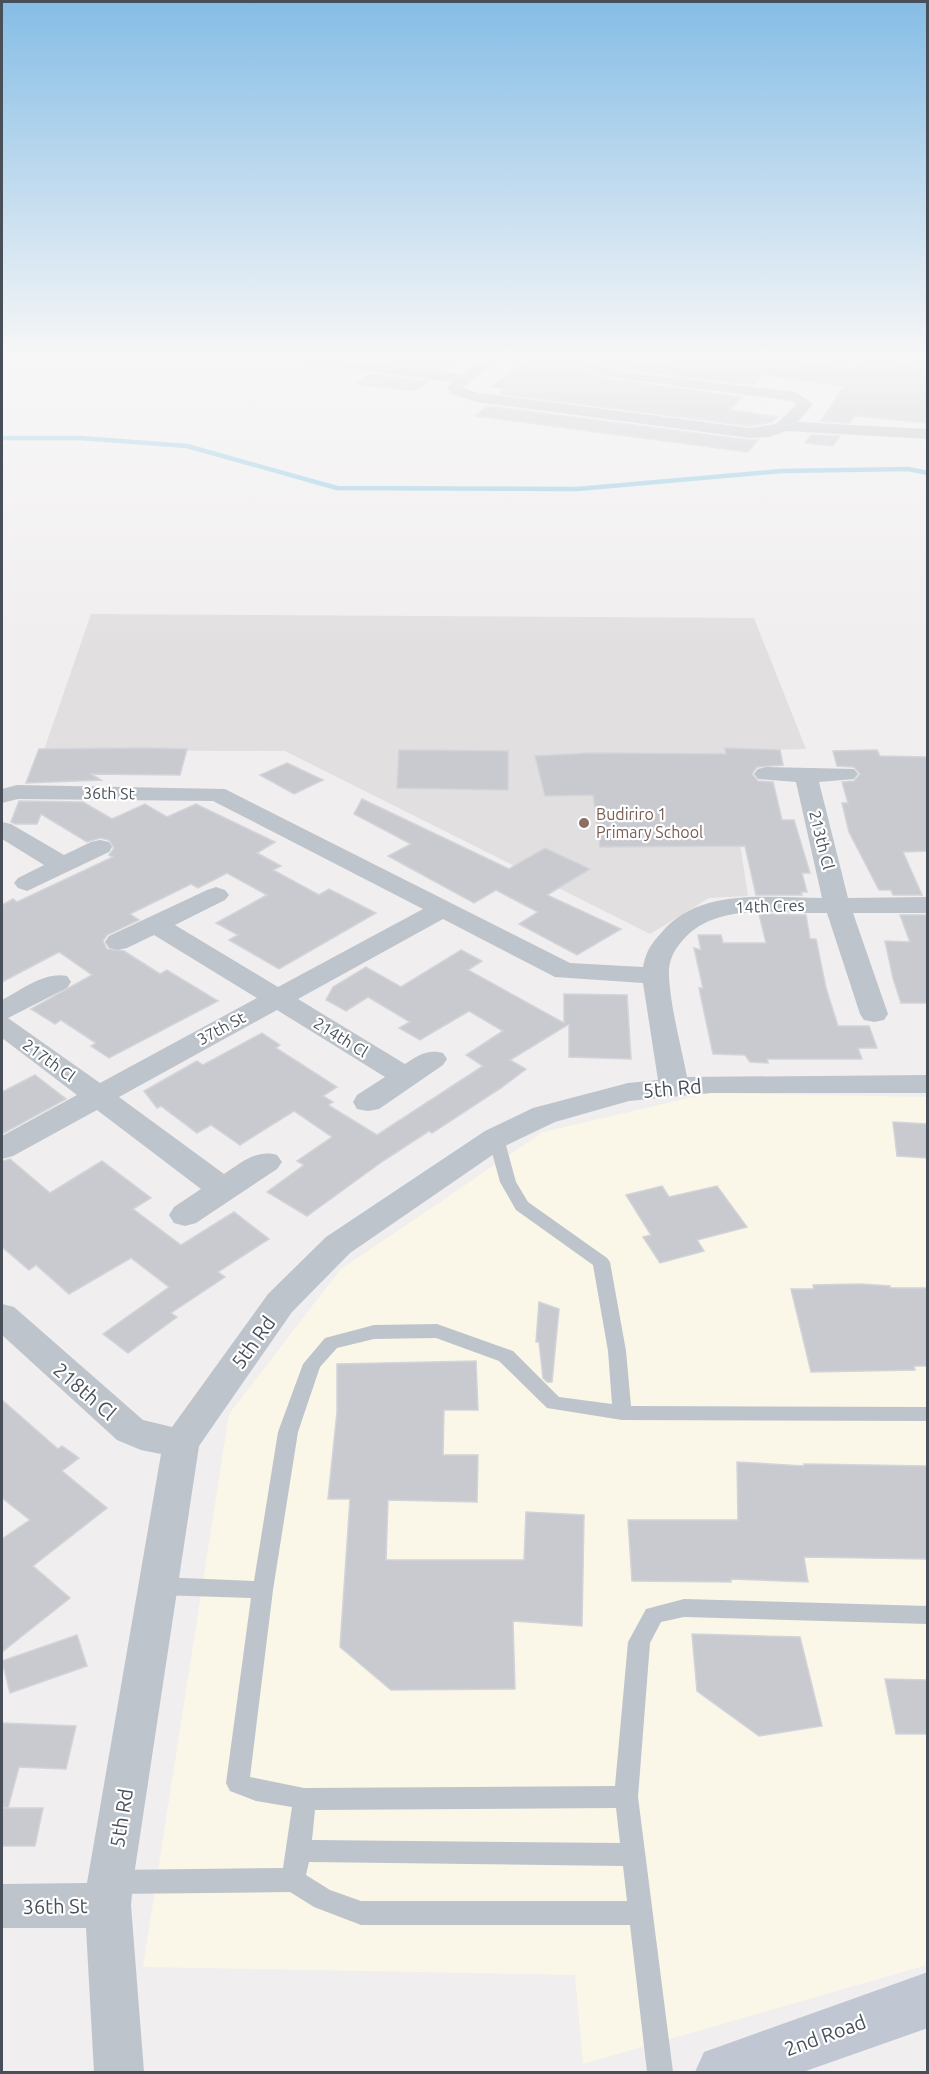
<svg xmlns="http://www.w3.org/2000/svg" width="929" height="2074" font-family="Ubuntu,sans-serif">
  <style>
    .commercial { fill: #faf7e8 }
    .education { fill: #e1dfdf }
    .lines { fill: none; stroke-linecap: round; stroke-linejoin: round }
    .stream { stroke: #91cae3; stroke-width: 4.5 }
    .building { fill: #c9cad0; stroke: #d2d4d9; stroke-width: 1.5 }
    .lane { fill: #bec4cc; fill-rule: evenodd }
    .street { fill: #bec4cc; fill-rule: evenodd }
    .secondary { fill: #c0c7d3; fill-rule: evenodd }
    .education-dot { fill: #8d6e63; stroke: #fff; stroke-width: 2 }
    .labels { text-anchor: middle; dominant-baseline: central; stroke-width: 4.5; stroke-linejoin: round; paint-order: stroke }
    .street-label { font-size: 16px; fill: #484f59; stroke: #fff }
    .education-label { font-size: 16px; fill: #785e54; stroke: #fff; text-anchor: start }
    .near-street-label { font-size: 20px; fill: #484f59; stroke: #fff }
  </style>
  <rect width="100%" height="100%" fill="#f0eeee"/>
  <!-- commercial -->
  <polygon class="commercial" points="710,1093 927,1097 927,1965 583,2064 575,1975 143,1967 229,1414 340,1270 543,1132"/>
  <!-- education -->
  <polygon class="education" points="91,614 754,618 806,749 726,751 748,896 709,898 650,934 285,751 44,750"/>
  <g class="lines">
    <!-- stream -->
    <polyline class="stream" points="2,438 80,438 187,446 337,488 577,489 781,471 908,469 928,473"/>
  </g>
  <!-- building -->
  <g class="building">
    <polygon points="390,359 459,359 445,370 385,362"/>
    <polygon points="526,359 578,359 590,363 585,368 603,378 742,397 730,410 777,417 772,422 750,426 500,394 505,389 492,387"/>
    <polygon points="602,359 670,363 674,359 805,359 803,362 856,368 862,359 909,362 911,359 927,359 927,423 855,416 850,423 821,421 844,386 762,375 753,385 623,370 599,362"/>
    <polygon points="370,374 429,381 414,391 356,384"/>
    <polygon points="487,406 750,440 758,440 748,452 476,416"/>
    <polygon points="811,435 840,436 833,446 805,443"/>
    <polygon points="144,748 187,749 180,775 91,774 101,780 26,783 39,749"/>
    <polygon points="725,748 780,750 783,765 757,767 752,774 758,781 773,782 782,820 794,820 810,873 802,873 807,892 801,892 802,895 756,895 745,846 600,847 593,795 545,796 535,756 592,753 726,754"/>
    <polygon points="399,750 508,751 508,790 397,788"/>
    <polygon points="877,750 880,756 927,757 927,851 903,852 922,895 893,895 891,890 879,890 849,832 842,803 848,803 842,782 854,781 860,774 854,767 837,766 833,751"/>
    <polygon points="287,763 323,780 294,794 260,775"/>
    <polygon points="362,799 509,869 545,848 590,869 547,895 621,929 577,955 519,924 538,912 496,890 474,903 388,856 411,844 354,814"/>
    <polygon points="19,801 83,802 112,819 145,804 167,817 196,804 275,842 257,853 281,866 273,870 319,895 329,889 376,913 279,969 229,940 238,935 216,923 267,895 227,873 198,888 191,884 130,914 139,920 107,935 103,941 107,949 124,951 160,974 167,970 218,1001 109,1058 91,1046 96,1043 61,1020 55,1024 31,1009 92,975 59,952 2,982 2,905 13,899 17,902 113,857 109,855 114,848 109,840 100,838 87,842 41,814 37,824 15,824 11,822"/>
    <polygon points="759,914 806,915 810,939 816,939 826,988 838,1026 869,1026 877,1048 858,1048 862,1059 767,1059 768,1063 750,1062 745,1055 713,1054 699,988 703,988 694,948 701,950 698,935 721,935 723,943 766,943"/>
    <polygon points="900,915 927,915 927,1003 901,1003 893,978 885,941 910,942"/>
    <polygon points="461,950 482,961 468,970 564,1023 564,994 627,995 631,1059 569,1057 569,1024 510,1060 526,1069 501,1088 432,1133 429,1131 383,1161 307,1216 267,1192 304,1165 297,1161 332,1137 294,1111 240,1145 211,1125 197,1133 161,1106 157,1108 144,1091 197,1061 203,1065 262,1033 280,1045 276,1048 337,1087 323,1096 333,1102 328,1105 377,1135 483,1066 466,1055 503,1031 469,1011 420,1040 399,1028 410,1022 368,997 346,1011 326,1000 333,987 366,967 401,987"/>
    <polygon points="35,1075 66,1099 2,1134 2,1092"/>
    <polygon points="893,1122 927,1124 927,1158 897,1156"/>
    <polygon points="10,1159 50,1193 102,1161 151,1198 133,1209 181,1245 234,1212 269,1239 218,1272 225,1277 171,1313 177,1317 128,1353 103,1334 169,1287 131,1258 69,1294 36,1265 29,1270 2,1247 2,1161"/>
    <polygon points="662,1186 669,1197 717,1186 747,1227 697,1240 704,1251 660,1263 643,1237 651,1235 626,1195"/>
    <polygon points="860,1284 890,1286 890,1288 927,1288 927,1366 914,1366 915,1370 811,1372 791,1289 814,1289 813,1285"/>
    <polygon points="539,1302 559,1309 552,1382 547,1382 543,1378 539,1342 536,1342"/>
    <polygon points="476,1361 478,1410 444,1410 443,1455 478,1455 477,1502 388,1500 386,1560 524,1560 526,1512 584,1515 582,1626 513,1621 515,1689 391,1690 340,1647 350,1499 328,1499 337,1412 337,1364"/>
    <polygon points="2,1400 58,1449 62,1446 79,1458 62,1471 107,1508 33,1566 70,1598 2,1652 2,1539 30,1520 2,1498"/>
    <polygon points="737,1462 804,1466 804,1464 927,1466 927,1559 804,1557 808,1582 731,1579 731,1582 632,1581 628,1520 738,1520"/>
    <polygon points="692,1634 800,1637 822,1726 759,1736 697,1691"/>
    <polygon points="77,1635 87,1666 10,1693 2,1661"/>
    <polygon points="885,1679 927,1680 927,1734 896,1734"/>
    <polygon points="2,1723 76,1726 66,1769 19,1767 8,1808 43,1808 35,1846 2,1846 2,1808 7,1808 2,1807"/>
  </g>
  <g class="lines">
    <!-- lane -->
    <path class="lane" d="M496 1133 504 1138 516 1182 528 1202 607 1258 610 1262 626 1351 631 1406 928 1407V1421L622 1420 547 1408 499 1361 436 1338 374 1339 337 1348 320 1367 298 1432 273 1590 250 1777 304 1788 615 1786 628 1642 646 1609 684 1599 928 1606V1624L684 1617 661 1622 650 1643 638 1797 673 2072H647L630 1925H361L314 1907 290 1892 113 1894 104 1890 101 1882 104 1874 113 1870 283 1868 292 1807 256 1801 230 1791 226 1783 251 1598 159 1595 152 1592 149 1586 152 1580 159 1577 254 1581 278 1432 303 1364 325 1338 374 1325 437 1324 513 1351 559 1397 612 1404 608 1351 593 1265 516 1210 500 1182 488 1138ZM616 1808 620 1843 312 1840 315 1810ZM309 1862 623 1866 627 1901H361L330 1890 306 1875Z"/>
    <!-- street -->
    <g class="street">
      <polygon points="299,359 339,359 462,374 482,359 498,359 463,388 478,393 750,428 776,424 796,405 792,401 603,376 587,367 594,363 623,372 796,392 813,404 798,422 928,429 928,439 787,431 769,437 750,438 477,402 451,394 447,387 452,382 306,363"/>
      <polygon points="832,359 846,359 838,364 833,363"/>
      <path d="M766 767 854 769 858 774 854 779 819 782 848 898 928 897V913H853L888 1014 884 1020 874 1022 864 1020 860 1014 827 913C781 914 716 901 683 940 673 951 668 962 669 977 671 1010 681 1045 687 1077L928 1075V1093H711L629 1101 555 1122 507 1145 350 1253 292 1312 199 1446 133 1882 131 1905 144 2072H94L86 1928H2V1884L87 1883 161 1454 141 1450 117 1440 2 1335V1304L14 1307 143 1420 172 1427 268 1294 326 1237 485 1131 533 1108 628 1083 658 1080 643 983 555 977 443 919 298 999 405 1064C419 1055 427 1049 443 1053L447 1059 443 1065 379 1109 368 1111 357 1109 353 1102 357 1095 385 1077 277 1010 119 1097 224 1174C241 1163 256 1149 277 1155L282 1162 277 1169 196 1223 185 1226 174 1223 169 1215 174 1207 201 1189 97 1110 13 1156 2 1159V1136L77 1095 2 1038V1000C21 990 45 971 67 976L71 982 67 988 8 1018 100 1083 257 998 154 935 127 948 118 950 109 948 105 942 109 936 207 890 216 887 225 890 229 895 225 900 175 925 278 987 423 909 213 801 18 799 2 803V789L17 785 225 789 570 963 643 967C646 951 651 944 662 932 700 887 769 898 822 898L796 782 758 779 754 774 758 769Z"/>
      <polygon points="2,822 11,824 64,855 91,842 100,840 109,842 112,847 109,852 27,891 18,888 14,883 18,878 44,865 2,839"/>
    </g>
    <!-- secondary -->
    <polygon class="secondary" points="928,1972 928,2028 803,2072 695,2072 704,2052"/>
  </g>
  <!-- sky -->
  <linearGradient id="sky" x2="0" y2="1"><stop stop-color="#85bde6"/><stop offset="0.55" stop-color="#f8f7f7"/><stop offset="1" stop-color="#f8f7f7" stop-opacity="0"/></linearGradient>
  <rect width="929" height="649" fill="url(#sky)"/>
  <!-- markers -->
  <circle class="education-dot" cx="584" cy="823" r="6"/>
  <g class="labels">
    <!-- street labels -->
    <g class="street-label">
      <text transform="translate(109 793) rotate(1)">36th St</text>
      <text transform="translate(822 840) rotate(76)">213th Cl</text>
      <text transform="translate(770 906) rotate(-2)">14th Cres</text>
      <text transform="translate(221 1028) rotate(-28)">37th St</text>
      <text transform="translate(341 1037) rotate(32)">214th Cl</text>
      <text transform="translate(49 1060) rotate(36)">217th Cl</text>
    </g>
    <!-- education labels -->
    <g class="education-label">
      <text x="596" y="814">Budiriro 1<tspan x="596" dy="18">Primary School</tspan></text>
    </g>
    <!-- near-street labels -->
    <g class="near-street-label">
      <text transform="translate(672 1088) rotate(-5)">5th Rd</text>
      <text transform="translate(253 1342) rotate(-54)">5th Rd</text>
      <text transform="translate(85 1391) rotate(41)">218th Cl</text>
      <text transform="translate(121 1818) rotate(-81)">5th Rd</text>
      <text transform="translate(55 1906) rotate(-1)">36th St</text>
      <text transform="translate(825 2035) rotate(-20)">2nd Road</text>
    </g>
  </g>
  <!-- border -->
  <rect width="929" height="2074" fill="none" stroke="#484f59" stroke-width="6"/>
</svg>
